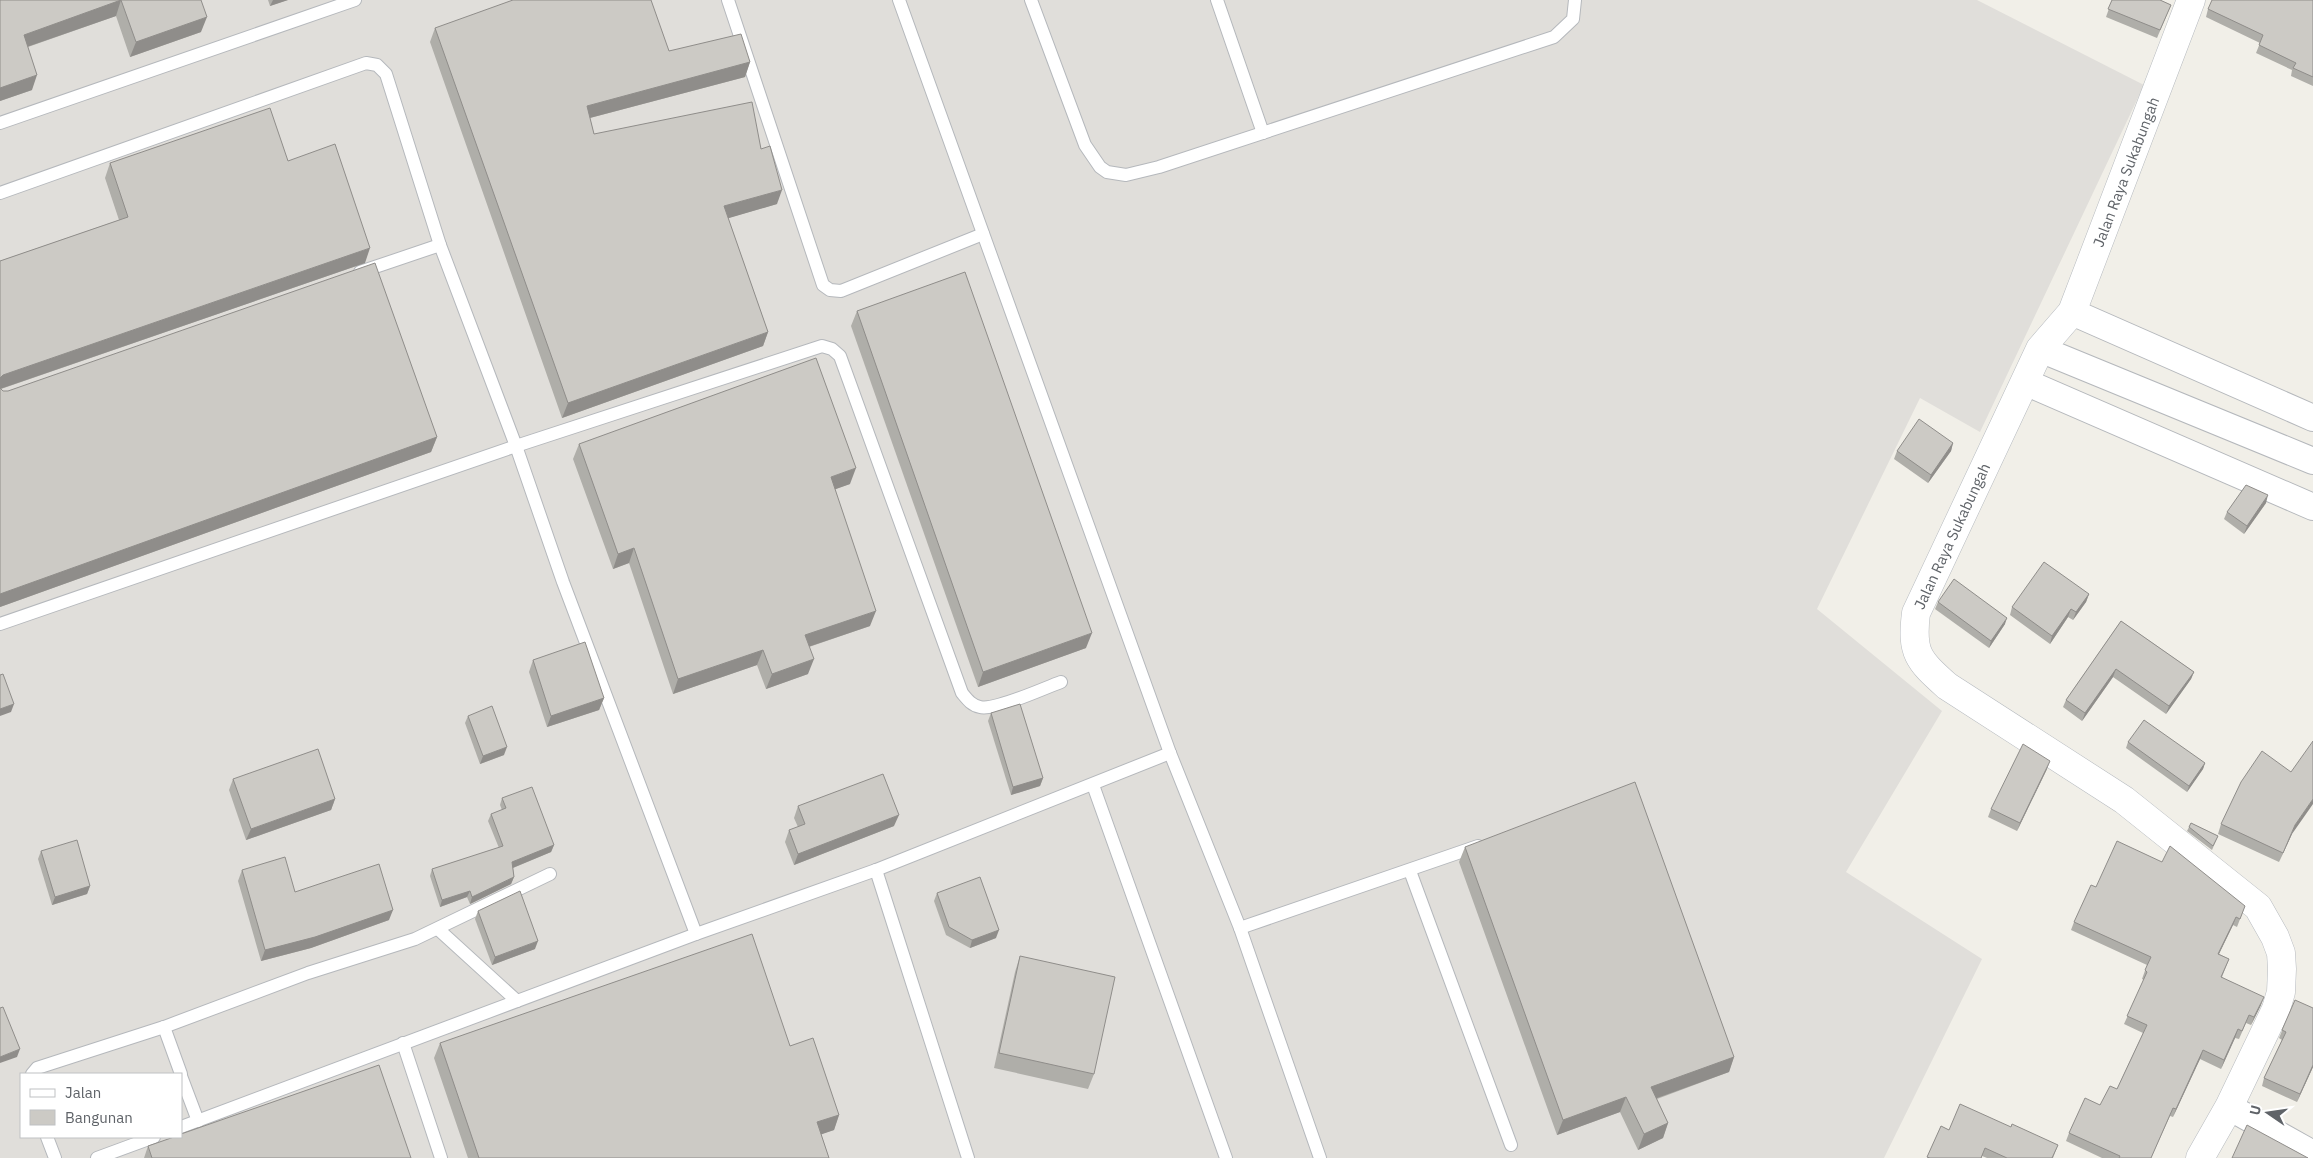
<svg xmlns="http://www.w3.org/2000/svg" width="2313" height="1158" font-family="'IBM Plex Sans',sans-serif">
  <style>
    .industrial { fill: #e0deda; fill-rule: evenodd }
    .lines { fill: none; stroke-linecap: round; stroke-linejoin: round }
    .lane-casing { stroke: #b5b8bc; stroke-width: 14 }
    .street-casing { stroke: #b5b8bc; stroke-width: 28 }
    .secondary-casing { stroke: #b6babf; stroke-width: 29 }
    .lane { stroke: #fff; stroke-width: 12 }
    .street { stroke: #fff; stroke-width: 26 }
    .secondary { stroke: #fff; stroke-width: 28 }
    .wall { fill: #afaea9 }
    .shaded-wall { fill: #8f8d8a }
    .building { fill: #cccac5; stroke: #8f8d8a }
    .labels { text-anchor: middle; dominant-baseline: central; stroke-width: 5; stroke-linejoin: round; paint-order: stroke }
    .street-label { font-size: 15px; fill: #5f6368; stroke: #fff }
  </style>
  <rect width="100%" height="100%" fill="#f1efe8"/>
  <!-- industrial -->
  <path class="industrial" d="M0 0H1977L2144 85 1980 432 1920 398 1817 609 1942 711 1846 872 1982 959 1884 1158H0ZM21 1074H181V1137H21Z"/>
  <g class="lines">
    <defs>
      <g id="lane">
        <polyline points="728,0 823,285 830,290 841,291 983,234"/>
        <polyline points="899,0 1170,753 1240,928 1320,1158"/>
        <polyline points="1031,0 1085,145 1100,167 1107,172 1126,175 1159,167 1554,37 1573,19 1575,0"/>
        <polyline points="1217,0 1263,133"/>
        <polyline points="0,123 355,0"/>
        <polyline points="0,193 366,63 377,65 386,74 440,245 516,446 563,582 696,934"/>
        <polyline points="360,272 440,245"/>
        <path d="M0 624 516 446 822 346 832 349 840 356 962 693C967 699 971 705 980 707 995 711 1044 688 1061 682"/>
        <polyline points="1093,785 1226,1158"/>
        <polyline points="876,870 968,1158"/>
        <polyline points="1410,871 1511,1145"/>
        <polyline points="1240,928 1478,846"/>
        <polyline points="438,929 517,1001"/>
        <polyline points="164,1027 181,1074"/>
        <polyline points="403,1043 441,1158"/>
        <polyline points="32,1074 37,1068 164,1027 308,973 415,939 550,874"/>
        <polyline points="181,1076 198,1121"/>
        <polyline points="181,1127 696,934 876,870 1170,753"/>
        <polyline points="47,1137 55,1158"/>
        <polyline points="97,1158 154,1137"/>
      </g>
      <g id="street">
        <polyline points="2072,312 2313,418"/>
        <polyline points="2040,349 2313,461"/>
        <polyline points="2025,382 2313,507"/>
        <polyline points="2229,1107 2313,1154"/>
      </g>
      <path id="secondary" d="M2191 0 2072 312 2040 349 1916 613C1911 653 1918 660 1947 686L2124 800 2258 907 2275 937 2281 953 2282 969 2281 992 2276 1009 2229 1107 2200 1158"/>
    </defs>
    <!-- lane casing -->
    <use href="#lane" class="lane-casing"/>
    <!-- street casing -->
    <use href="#street" class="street-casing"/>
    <!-- secondary casing -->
    <use href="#secondary" class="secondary-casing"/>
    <!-- lane -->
    <use href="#lane" class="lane"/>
    <!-- street -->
    <use href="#street" class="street"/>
    <!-- secondary -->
    <use href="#secondary" class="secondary"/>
  </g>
  <!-- wall -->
  <g class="wall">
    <polygon points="0,0 201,0 201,32 130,57 116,16 28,47 32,90 0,101"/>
    <polygon points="268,0 288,0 270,6"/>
    <polygon points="2112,0 2160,0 2171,5 2157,38 2106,17"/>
    <polygon points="2313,0 2313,86 2291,76 2292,70 2256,53 2260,43 2206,17 2208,9"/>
    <polygon points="435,28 669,51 750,62 745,77 590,118 594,134 761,149 777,204 728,218 768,332 763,346 562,418 430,42"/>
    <polygon points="288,161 365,263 1,389 3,391 437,437 431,452 0,607 0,261 119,220 105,178 110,163"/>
    <polygon points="857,311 1086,648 978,687 851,326"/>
    <polygon points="1953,443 1951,451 1928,483 1894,459 1897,451"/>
    <polygon points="579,444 850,484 835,489 870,626 809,647 808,674 766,689 757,665 673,694 629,563 613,569 573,459"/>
    <polygon points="2266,503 2244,534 2224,519 2227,512"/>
    <polygon points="2089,594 2086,602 2073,620 2068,617 2050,644 2010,615 2012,607"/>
    <polygon points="1938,602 2005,624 1989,648 1935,609"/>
    <polygon points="2121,621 2194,672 2191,679 2166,714 2113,677 2082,721 2063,707 2066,700"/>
    <polygon points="533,660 604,698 599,710 547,727 529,672"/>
    <polygon points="991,713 1043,778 1040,786 1011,795 988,721"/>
    <polygon points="468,716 504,755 480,764 465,723"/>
    <polygon points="2128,742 2205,763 2203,769 2187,792 2126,748"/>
    <polygon points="2047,769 2017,831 1988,817 1991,809"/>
    <polygon points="233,779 335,799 331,810 246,840 229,790"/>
    <polygon points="502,798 554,845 551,852 513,868 514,877 511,884 470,904 467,897 440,907 430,876 432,869 499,848 488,821 491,814 502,810 500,805"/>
    <polygon points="798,806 894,826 794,865 785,842 789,830 798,827 794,818"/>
    <polygon points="2191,823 2218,836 2212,850 2187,831"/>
    <polygon points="2221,824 2292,834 2279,862 2218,834"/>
    <polygon points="1465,847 1734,1057 1729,1072 1657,1099 1668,1123 1663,1138 1638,1150 1620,1112 1557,1135 1459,862"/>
    <polygon points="41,851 90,886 87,894 52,905 38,859"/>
    <polygon points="242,870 295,892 389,920 311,948 261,961 238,881"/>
    <polygon points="2096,887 2245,906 2237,927 2233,925 2219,954 2229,959 2222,977 2261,1005 2251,1025 2246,1023 2239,1039 2235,1038 2221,1069 2200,1059 2173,1117 2170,1116 2151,1158 2102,1158 2066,1141 2069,1133 2100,1105 2117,1089 2143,1033 2124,1024 2144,980 2142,979 2147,965 2071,930 2074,922"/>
    <polygon points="937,893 996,938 970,948 946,935 934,901"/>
    <polygon points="478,911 535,949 492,965 475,919"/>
    <polygon points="1020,956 1094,1074 1088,1089 994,1068 1015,972"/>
    <polygon points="2295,1000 2313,1067 2297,1102 2262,1086 2264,1078 2282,1040 2279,1038"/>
    <polygon points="440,1043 790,1046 839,1115 834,1130 821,1134 829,1158 468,1158 434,1058"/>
    <polygon points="1941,1126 1949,1130 2011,1127 2058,1145 2053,1158 1987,1158 1982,1156 1982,1158 1927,1158"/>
    <polygon points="148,1146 411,1158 144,1158"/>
  </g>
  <!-- shaded-wall -->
  <g class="shaded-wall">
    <polygon points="121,0 116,16 18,50 24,35"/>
    <polygon points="273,0 288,0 270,6"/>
    <polygon points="207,17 201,32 130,57 136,42"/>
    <polygon points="750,62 745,77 582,120 587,106"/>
    <polygon points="37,75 32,90 0,101 0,88"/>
    <polygon points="782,190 777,204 719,221 724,206"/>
    <polygon points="370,248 365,263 0,389 0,378 3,375"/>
    <polygon points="768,332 763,346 562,418 568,403"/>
    <polygon points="437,437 431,452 0,607 0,594"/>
    <polygon points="1953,443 1951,451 1928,483 1931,475"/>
    <polygon points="856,468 850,484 825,493 831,477"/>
    <polygon points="2268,495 2266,503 2244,534 2247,526"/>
    <polygon points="634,548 629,563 613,569 618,554"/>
    <polygon points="2089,594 2086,602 2073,620 2076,612"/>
    <polygon points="2071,609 2068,617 2050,644 2052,636"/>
    <polygon points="876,611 870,626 799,650 805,635"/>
    <polygon points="2007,618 2005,624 1989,648 1991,641"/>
    <polygon points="1092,633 1086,648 978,687 983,672"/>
    <polygon points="763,650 757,665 673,694 678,679"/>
    <polygon points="814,659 808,674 766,689 772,674"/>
    <polygon points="2116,669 2113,677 2082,721 2085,713"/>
    <polygon points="2194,672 2191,679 2166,714 2169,706"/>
    <polygon points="604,698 599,710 547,727 551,716"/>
    <polygon points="14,704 11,712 0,716 0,709"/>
    <polygon points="507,747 504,755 480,764 483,756"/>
    <polygon points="2050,761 2047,769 2017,831 2020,823"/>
    <polygon points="2205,763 2203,769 2187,792 2189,786"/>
    <polygon points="1043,778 1040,786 1011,795 1013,787"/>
    <polygon points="335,799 331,810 246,840 251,829"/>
    <polygon points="2313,799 2313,804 2292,834 2279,862 2295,825"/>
    <polygon points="899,815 894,826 794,865 798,854"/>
    <polygon points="554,845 551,852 510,869 512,862"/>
    <polygon points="514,877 511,884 470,904 472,897"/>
    <polygon points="90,886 87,894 52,905 55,897"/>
    <polygon points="470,891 467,897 440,907 442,900"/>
    <polygon points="393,910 389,920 311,948 261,961 265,950"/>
    <polygon points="2236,917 2233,925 2215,962 2218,954"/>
    <polygon points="999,930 996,938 970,948 972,940"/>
    <polygon points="538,941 535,949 492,965 495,957"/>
    <polygon points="2264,997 2261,1005 2251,1025 2254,1017"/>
    <polygon points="2238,1029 2235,1038 2221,1069 2224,1060"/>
    <polygon points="20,1049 17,1057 0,1063 0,1057"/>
    <polygon points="2203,1050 2200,1059 2173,1117 2176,1109"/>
    <polygon points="1734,1057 1729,1072 1646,1102 1651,1087"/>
    <polygon points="2313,1065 2313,1067 2297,1102 2300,1094"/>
    <polygon points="1626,1097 1620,1112 1557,1135 1563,1120"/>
    <polygon points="839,1115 834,1130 811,1138 817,1122"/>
    <polygon points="1668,1123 1663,1138 1638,1150 1644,1134"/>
  </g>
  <!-- building -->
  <g class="building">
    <polygon points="0,0 201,0 207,17 136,42 121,0 24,35 37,75 0,88"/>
    <polygon points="513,0 651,0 669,51 741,34 750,62 587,106 594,134 752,102 761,149 770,146 782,190 724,206 768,332 568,403 435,28"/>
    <polygon points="2112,0 2160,0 2171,5 2160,30 2108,9"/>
    <polygon points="2212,0 2313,0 2313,77 2293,68 2296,63 2259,45 2263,35 2208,9"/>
    <polygon points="270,108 288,161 335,144 370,248 3,375 0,378 0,261 128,217 110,163"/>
    <polygon points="375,263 437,437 0,594 0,388 3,391 8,391"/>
    <polygon points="965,272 1092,633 983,672 857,311"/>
    <polygon points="816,358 856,468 831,477 876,611 805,635 814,659 772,674 763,650 678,679 634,548 618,554 579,444"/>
    <polygon points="1919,419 1953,443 1931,475 1897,451"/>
    <polygon points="2246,485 2268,495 2247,526 2227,512"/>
    <polygon points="2044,562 2089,594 2076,612 2071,609 2052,636 2012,607"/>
    <polygon points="1954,579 2007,618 1991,641 1938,602"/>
    <polygon points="2121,621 2194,672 2169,706 2116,669 2085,713 2066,700"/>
    <polygon points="585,642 604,698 551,716 533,660"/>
    <polygon points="3,674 14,704 0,709 0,675"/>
    <polygon points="1020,704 1043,778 1013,787 991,713"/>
    <polygon points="492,706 507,747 483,756 468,716"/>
    <polygon points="2144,720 2205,763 2189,786 2128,742"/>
    <polygon points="2313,741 2313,799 2295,825 2283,853 2221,824 2241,782 2262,751 2291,772"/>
    <polygon points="2023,744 2050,761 2020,823 1991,809"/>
    <polygon points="318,749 335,799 251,829 233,779"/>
    <polygon points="883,774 899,815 798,854 789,830 805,824 798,806"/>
    <polygon points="1635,782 1734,1057 1651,1087 1668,1123 1644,1134 1626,1097 1563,1120 1465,847"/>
    <polygon points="532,787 554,845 512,862 514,877 472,897 470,891 442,900 432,869 503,846 491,814 506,808 502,798"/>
    <polygon points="2191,823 2218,836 2213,846 2189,827"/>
    <polygon points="77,840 90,886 55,897 41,851"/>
    <polygon points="2117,841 2162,862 2170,846 2245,906 2240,919 2236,917 2218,954 2229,959 2221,977 2264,997 2254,1017 2249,1015 2242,1031 2238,1029 2224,1060 2203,1050 2176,1109 2173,1108 2151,1158 2119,1158 2120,1156 2069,1133 2085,1098 2100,1105 2110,1086 2117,1089 2147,1025 2127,1016 2147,972 2145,970 2151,957 2074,922 2091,885 2096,887"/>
    <polygon points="285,857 295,892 379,864 393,910 315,937 265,950 242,870"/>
    <polygon points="980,877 999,930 972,940 949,927 937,893"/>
    <polygon points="520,891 538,941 495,957 478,911"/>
    <polygon points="752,934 790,1046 813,1038 839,1115 817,1122 829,1158 479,1158 440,1043"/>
    <polygon points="1020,956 1115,977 1094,1074 999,1053"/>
    <polygon points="2295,1000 2313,1008 2313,1065 2300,1094 2264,1078 2286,1032 2282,1030"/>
    <polygon points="3,1007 20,1049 0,1057 0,1008"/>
    <polygon points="379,1065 411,1158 152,1158 148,1146 174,1137 181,1137 181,1134"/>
    <polygon points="1960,1104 2011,1127 2012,1124 2058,1145 2052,1158 2007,1158 1985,1148 1981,1158 1930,1158 1927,1157 1941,1126 1949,1130"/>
    <polygon points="2247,1125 2308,1158 2232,1158"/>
  </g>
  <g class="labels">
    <!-- street labels -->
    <g class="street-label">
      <text transform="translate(2126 172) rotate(-69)">Jalan Raya Sukabungah</text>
      <text transform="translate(1952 536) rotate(-65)">Jalan Raya Sukabungah</text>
    </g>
  </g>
  <!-- legend -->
  <rect x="20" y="1073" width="162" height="65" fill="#ffffff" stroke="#bfc1c3"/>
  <rect x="30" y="1089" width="25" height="8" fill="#ffffff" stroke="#bfc1c3"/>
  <text x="65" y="1098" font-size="15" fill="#5f6368">Jalan</text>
  <rect x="30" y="1110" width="25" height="15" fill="#cccac5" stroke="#bfc1c3"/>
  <text x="65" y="1123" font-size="15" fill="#5f6368">Bangunan</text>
  <!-- north arrow -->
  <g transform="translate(2268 1113) rotate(283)" stroke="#ffffff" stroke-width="4" paint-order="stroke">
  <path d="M0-4L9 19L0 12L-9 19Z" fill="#5f6368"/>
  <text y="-8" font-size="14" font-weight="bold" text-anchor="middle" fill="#5f6368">U</text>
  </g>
</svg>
